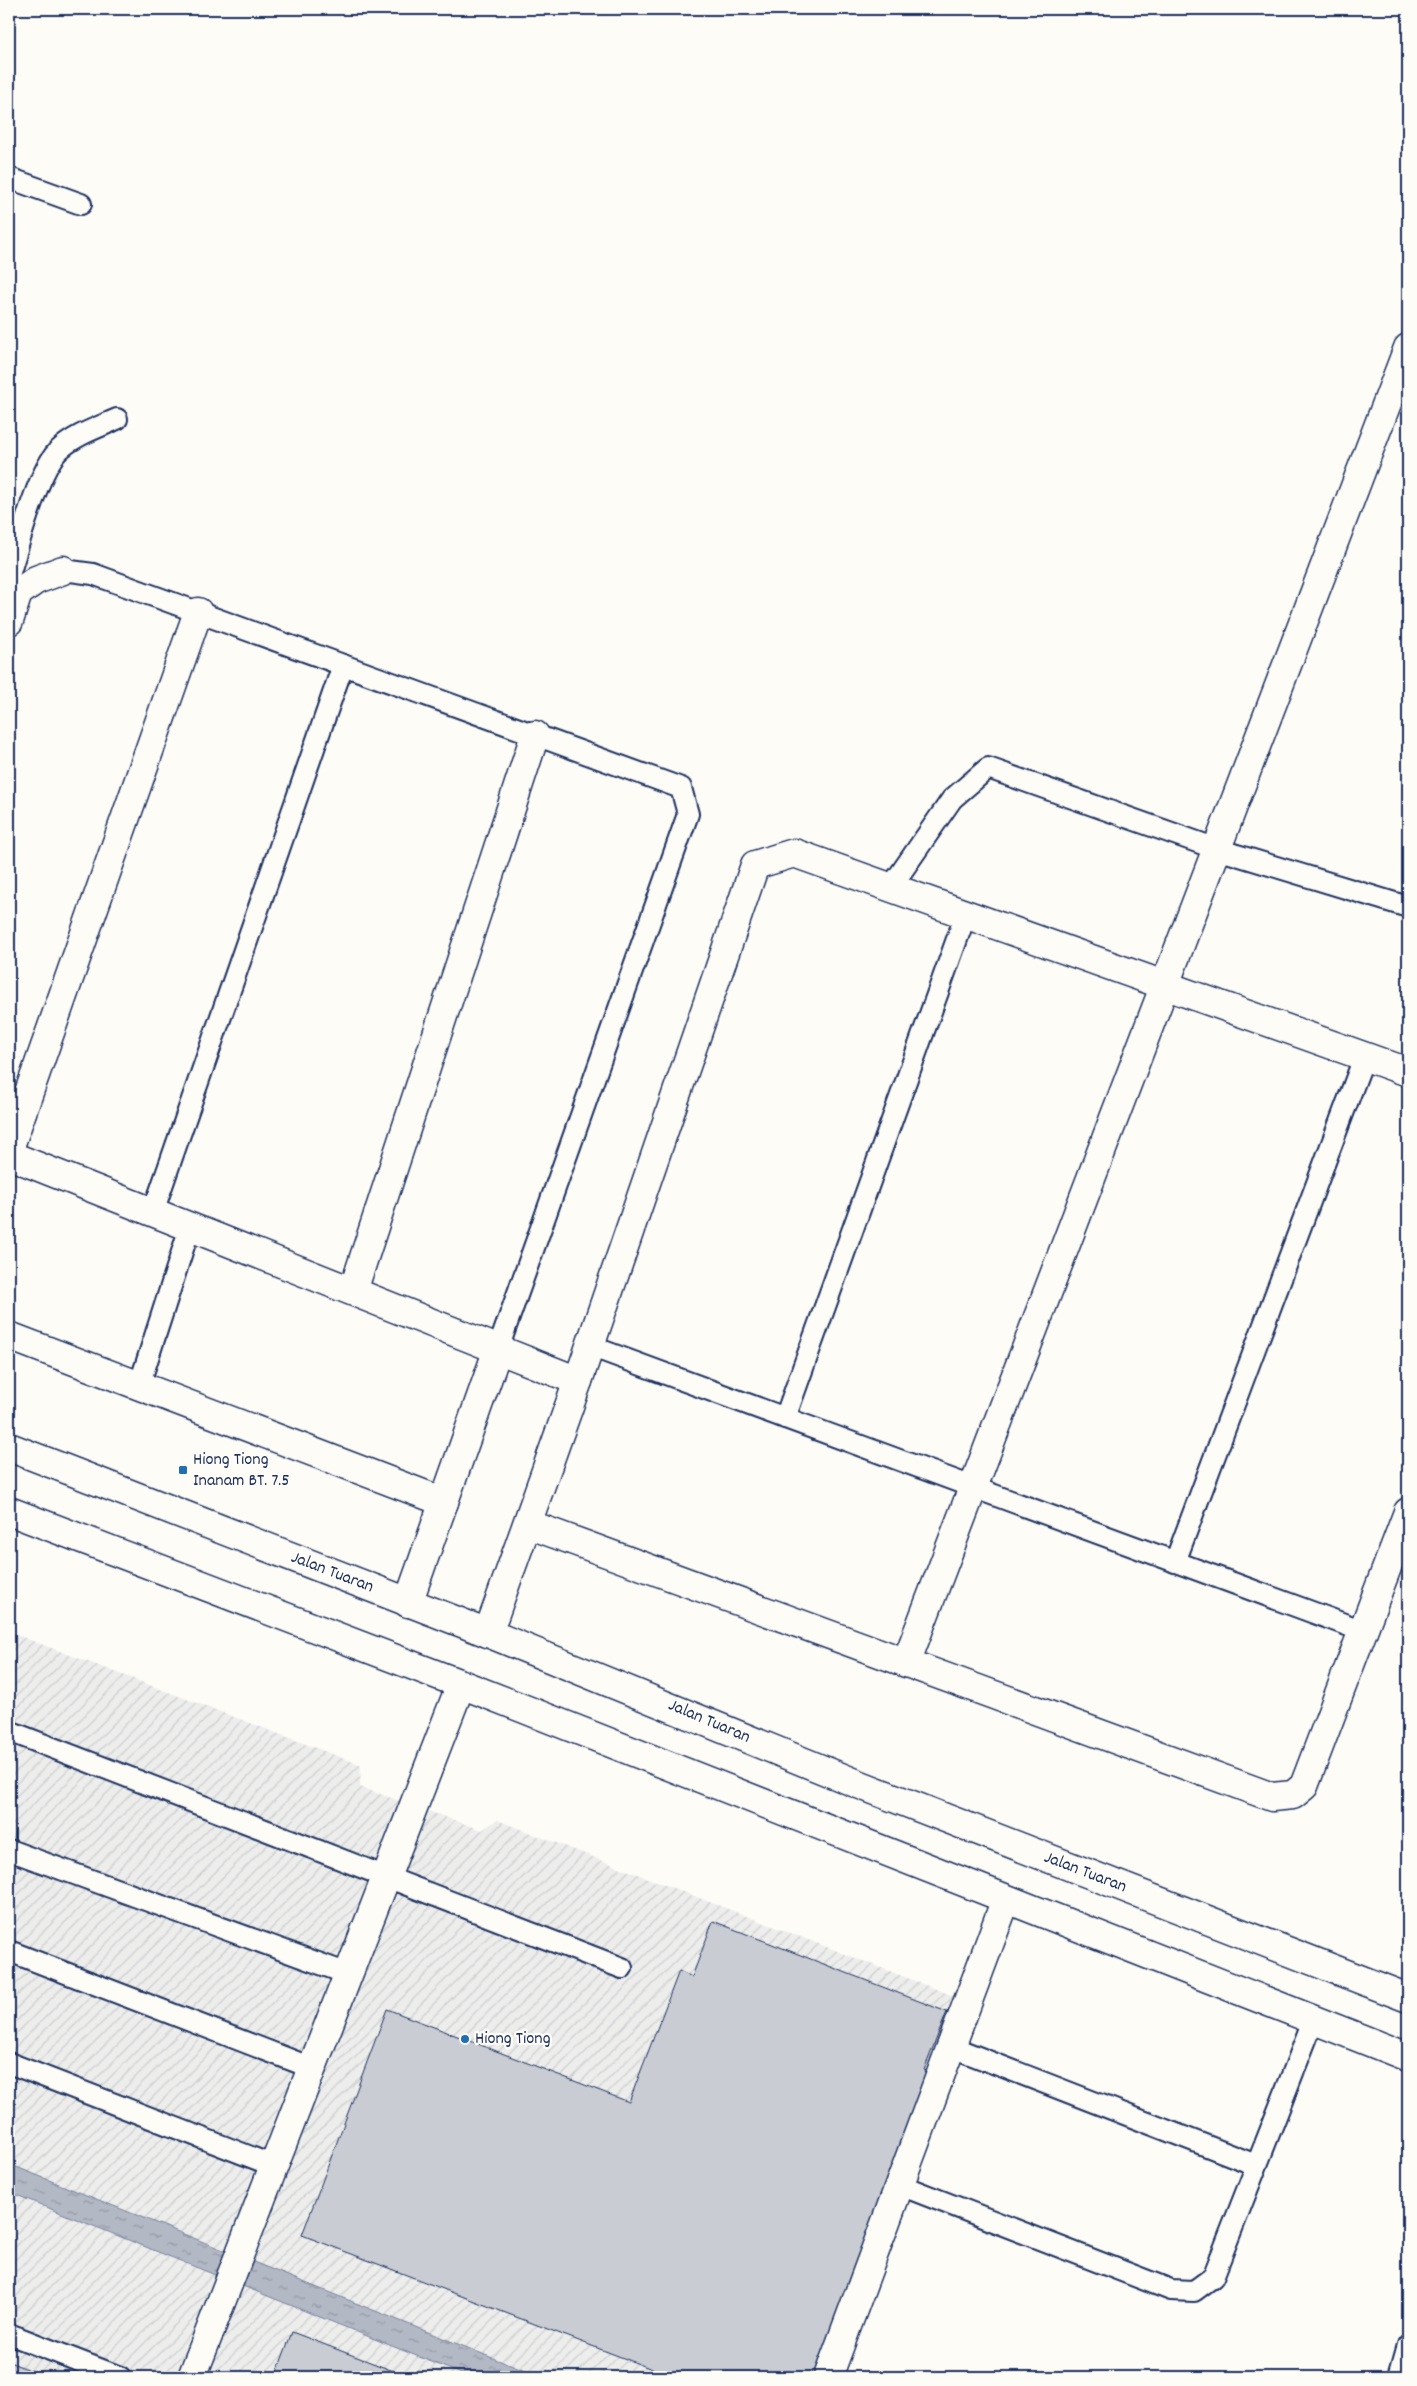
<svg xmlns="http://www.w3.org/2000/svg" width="1417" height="2386" font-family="Dekko,sans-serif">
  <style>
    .industrial { fill: url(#industrial-furrows) }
    .water { fill: url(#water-ripples); stroke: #76819c }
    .building { fill: #c9ccd3; stroke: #1b2f5e }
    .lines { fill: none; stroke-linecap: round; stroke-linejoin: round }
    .lane-casing { stroke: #1b2f5e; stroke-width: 24 }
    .street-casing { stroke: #1b2f5e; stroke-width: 31 }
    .primary-casing { stroke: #1b2f5e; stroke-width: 31 }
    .lane { stroke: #fdfcf7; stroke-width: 20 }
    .street { stroke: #fdfcf7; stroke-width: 28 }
    .primary { stroke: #fdfcf7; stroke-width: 28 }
    .poi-dot { fill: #1f6fb2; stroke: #fdfcf7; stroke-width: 2 }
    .labels { text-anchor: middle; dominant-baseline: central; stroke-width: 4.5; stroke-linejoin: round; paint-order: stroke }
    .poi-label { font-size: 18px; fill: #1b2f5e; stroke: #fdfcf7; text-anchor: start }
    .street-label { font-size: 18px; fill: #1b2f5e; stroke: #fdfcf7 }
  </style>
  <defs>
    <pattern id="industrial-furrows" width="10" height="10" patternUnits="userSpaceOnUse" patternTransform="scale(1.25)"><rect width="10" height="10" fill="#edeeec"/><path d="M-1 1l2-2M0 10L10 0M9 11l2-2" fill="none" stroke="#cbcccd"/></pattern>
    <pattern id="water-ripples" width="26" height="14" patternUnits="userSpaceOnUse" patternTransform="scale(1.25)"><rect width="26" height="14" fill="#b3b8c5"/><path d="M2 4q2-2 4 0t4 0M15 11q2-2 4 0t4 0" fill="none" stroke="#9196a3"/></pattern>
  </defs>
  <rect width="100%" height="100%" fill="#fdfcf7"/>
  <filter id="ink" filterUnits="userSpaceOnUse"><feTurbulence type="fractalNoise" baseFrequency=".02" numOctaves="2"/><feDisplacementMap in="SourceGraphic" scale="10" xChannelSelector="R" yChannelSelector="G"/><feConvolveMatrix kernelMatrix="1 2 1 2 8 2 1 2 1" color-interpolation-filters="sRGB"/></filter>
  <g filter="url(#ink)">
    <!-- industrial -->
    <polygon class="industrial" points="9,1632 361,1765 360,1787 482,1830 497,1820 967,2001 821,2377 9,2377"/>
    <!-- water -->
    <polygon class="water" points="9,2164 540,2377 469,2377 9,2192"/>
    <!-- building -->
    <g class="building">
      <polygon points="713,1921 947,2012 924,2070 938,2075 821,2377 673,2377 302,2235 387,2009 629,2102 679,1971 692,1977"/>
      <polygon points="292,2332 409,2377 275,2377"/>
      <polygon points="9,2362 48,2377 9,2377"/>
    </g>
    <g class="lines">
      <defs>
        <g id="lane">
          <polyline points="9,178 81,204"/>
          <polyline points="63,570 93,574 681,788 688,814 498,1349"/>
          <path d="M9 575C19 544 38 470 59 450 75 435 97 428 117 419"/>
          <polyline points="891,887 952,799 988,768 1217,849 1408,907"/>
          <polyline points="153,1212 343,665"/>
          <polyline points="590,1346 1363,1631"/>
          <polyline points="139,1386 190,1227"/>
          <polyline points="785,1418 966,914"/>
          <polyline points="1175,1562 1365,1055"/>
          <polyline points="9,1731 622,1968"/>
          <polyline points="9,1850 348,1974"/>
          <polyline points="9,1951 312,2068"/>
          <polyline points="952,2047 1256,2165"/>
          <polyline points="9,2063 274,2166"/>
          <polyline points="900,2185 1171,2290 1194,2291 1213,2277 1314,2019"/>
          <polyline points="9,2334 120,2377"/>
          <polyline points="1399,2377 1408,2345"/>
        </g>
        <g id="street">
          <polyline points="9,621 18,593 36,580 63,570"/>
          <polyline points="9,1149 198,612"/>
          <polyline points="9,1155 578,1381"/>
          <polyline points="353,1291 535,735"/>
          <polyline points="9,1336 444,1502"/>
          <polyline points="528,1524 1272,1797 1293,1795 1304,1786 1408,1512"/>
          <polyline points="408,1603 498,1349"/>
          <polyline points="488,1633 578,1381 755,865 794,853 1408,1072"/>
          <polyline points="906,1663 1408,348"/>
          <polyline points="192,2377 461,1684"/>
          <polyline points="828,2377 1006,1899"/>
        </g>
        <g id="primary">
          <polyline points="9,1447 488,1633 858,1784 1408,1998"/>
          <polyline points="9,1511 461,1684 1408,2057"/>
        </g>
      </defs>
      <!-- lane casing -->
      <use href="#lane" class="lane-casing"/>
      <!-- street casing -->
      <use href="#street" class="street-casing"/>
      <!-- primary casing -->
      <use href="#primary" class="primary-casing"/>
      <!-- lane -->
      <use href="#lane" class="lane"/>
      <!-- street -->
      <use href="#street" class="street"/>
      <!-- primary -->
      <use href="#primary" class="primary"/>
    </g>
  </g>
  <!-- markers -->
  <g class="poi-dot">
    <rect x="178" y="1465" width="10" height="10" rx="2.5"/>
    <circle cx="465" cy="2039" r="5"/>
  </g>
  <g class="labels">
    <!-- poi labels -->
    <g class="poi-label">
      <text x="193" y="1460">Hiong Tiong<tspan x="193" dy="21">Inanam BT. 7.5</tspan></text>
      <text x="475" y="2039">Hiong Tiong</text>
    </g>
    <!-- street labels -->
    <g class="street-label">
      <text transform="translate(332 1573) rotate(21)">Jalan Tuaran</text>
      <text transform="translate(709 1722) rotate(23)">Jalan Tuaran</text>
      <text transform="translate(1085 1873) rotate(21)">Jalan Tuaran</text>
    </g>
  </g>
  <!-- margin -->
  <rect width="1417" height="2386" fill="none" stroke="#fdfcf7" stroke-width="30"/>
  <rect x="15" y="15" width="1387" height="2356" fill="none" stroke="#1b2f5e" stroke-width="2" filter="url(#ink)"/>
</svg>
